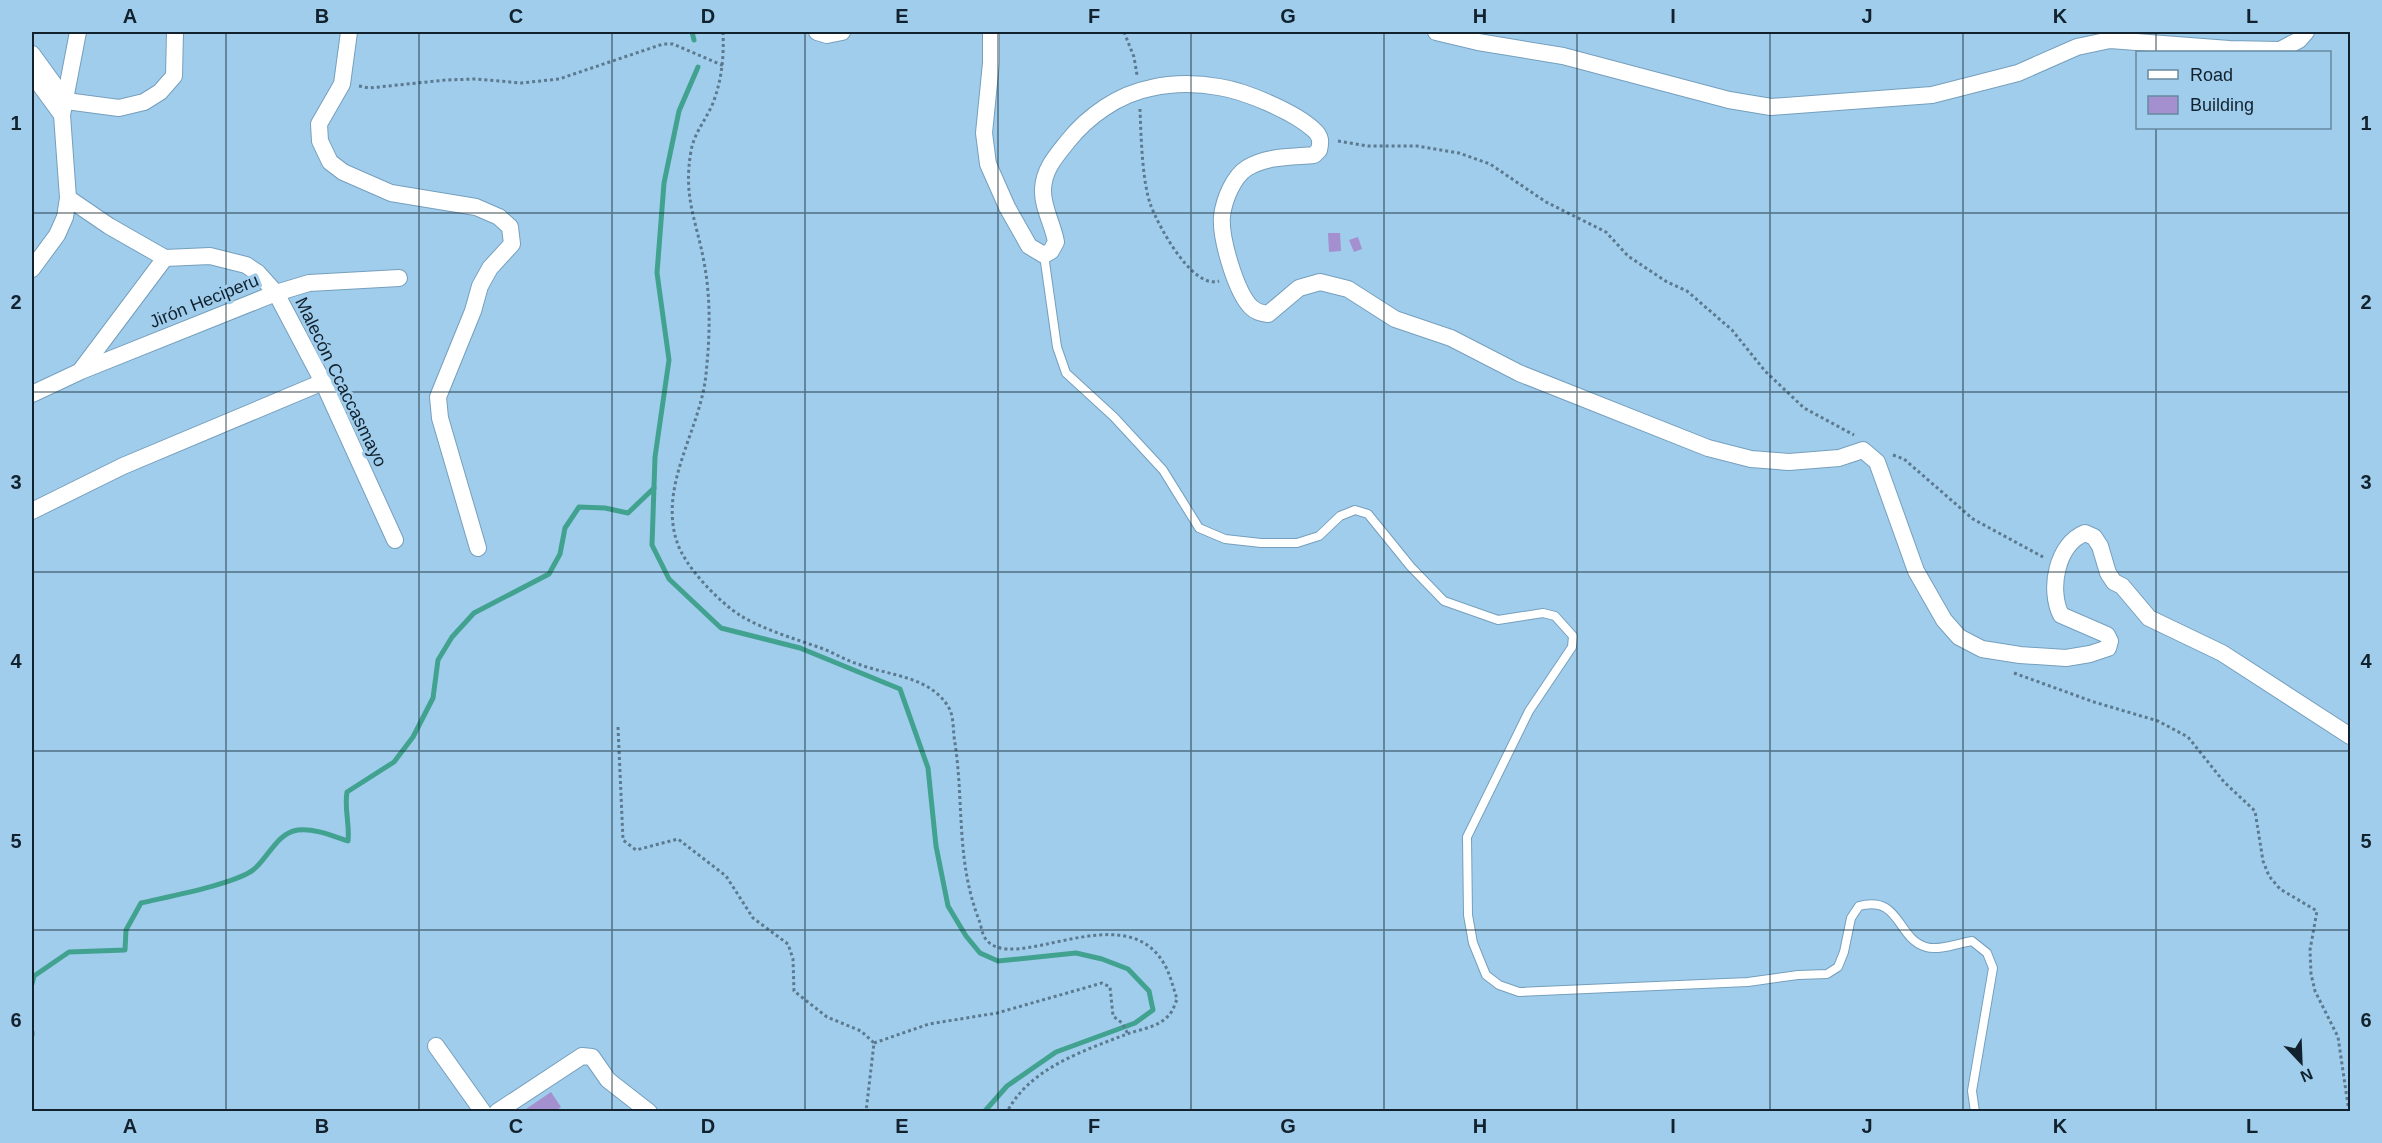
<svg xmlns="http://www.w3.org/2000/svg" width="2382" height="1143" font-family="Helvetica,sans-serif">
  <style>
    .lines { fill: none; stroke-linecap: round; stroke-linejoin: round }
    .stream { stroke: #42a290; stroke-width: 5 }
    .building { fill: #a48fcf }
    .service-casing { stroke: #759fbd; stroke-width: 10 }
    .minor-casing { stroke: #759fbd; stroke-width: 18 }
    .path { stroke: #5b7a90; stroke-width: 3; stroke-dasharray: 3 3; stroke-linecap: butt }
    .service { stroke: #fff; stroke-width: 8 }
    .minor { stroke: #fff; stroke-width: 16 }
    .grid { fill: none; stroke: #11222e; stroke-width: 1.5; stroke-opacity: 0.55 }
    .labels { text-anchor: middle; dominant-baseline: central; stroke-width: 6; stroke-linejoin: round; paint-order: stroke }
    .street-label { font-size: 18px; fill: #11222e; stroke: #a1cdec }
    .neatline { fill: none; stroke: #11222e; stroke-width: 2 }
    .grid-label { font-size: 20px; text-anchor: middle; font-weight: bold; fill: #11222e }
  </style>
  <rect width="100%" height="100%" fill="#a1cdec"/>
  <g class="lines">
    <!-- stream -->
    <g class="stream">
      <polyline points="692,32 694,40"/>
      <polyline points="698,67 679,111 664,183 657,273 669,360 655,457 652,545 669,579 721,628 800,648 900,689 928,768 936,846 948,906 966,936 980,953 998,961 1076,953 1102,959 1128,969 1149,991 1153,1010 1135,1023 1056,1052 1007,1086 984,1112"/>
      <path d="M32 984 34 976 69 952 125 950 126 930 141 903C166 897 235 884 253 870 268 859 276 833 298 830 314 828 333 836 348 841 350 824 344 809 347 792L394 762 413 737 433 698 438 660 452 637 474 613 549 574 560 554 565 528 579 507 605 508 628 513 654 488"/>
      <polyline points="32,1032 32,1035"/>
    </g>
  </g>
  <!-- building -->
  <g class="building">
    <polygon points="1328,233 1340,233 1341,251 1329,252"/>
    <polygon points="1358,237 1362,249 1354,252 1349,240"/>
    <polygon points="551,1092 561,1107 554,1112 528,1112 526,1109"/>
  </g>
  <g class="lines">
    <defs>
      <path id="service" d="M1044 255 1057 347 1066 373 1114 417 1163 470 1199 528 1225 539 1261 543H1297L1319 536 1340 516 1355 510 1368 514 1411 567 1444 601 1498 620 1543 613 1555 616 1573 636 1572 647 1529 711 1467 837 1468 915 1473 943 1486 975 1499 985 1519 992 1748 982 1798 975 1827 974 1838 967 1844 952 1851 918 1859 906C1901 895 1896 938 1926 947 1939 951 1959 943 1972 941L1987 953 1993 968 1972 1091 1975 1112"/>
      <g id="minor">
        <polyline points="349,32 342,84 319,124 320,141 330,162 343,172 391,193 476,207 499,217 510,227 512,244 490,268 480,286 473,311 438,397 440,418 478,548"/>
        <polyline points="817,32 827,35 842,32"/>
        <path d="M991 32V63L984 133 988 164 1007 207 1029 246 1044 255 1051 251 1056 242C1053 224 1042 207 1043 189 1044 169 1056 156 1068 141 1088 116 1119 94 1151 88 1173 83 1196 83 1219 87 1245 91 1295 112 1314 130 1321 136 1321 142 1319 150L1314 155C1291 157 1266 156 1247 168 1233 177 1224 200 1222 216 1220 238 1236 292 1251 307 1256 312 1261 313 1268 314L1299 288 1320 282 1348 289 1395 319 1451 338 1519 373 1708 448 1751 459 1789 462 1839 458 1863 450 1877 462 1916 571 1944 620 1959 637 1982 649 2020 655 2066 658 2090 654 2108 648 2110 641 2107 635 2061 615C2048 589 2057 544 2085 533L2094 537 2100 546 2108 573 2114 582 2122 586 2149 618 2222 653 2350 736"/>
        <polyline points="1436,32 1478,42 1563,56 1729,100 1771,107 1932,95 2018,73 2077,47 2110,40 2229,49 2280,50 2299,40 2306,32"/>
        <polyline points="32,54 66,101 119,108 144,102 160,92 174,76 175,32"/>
        <polyline points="32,74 62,115"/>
        <polyline points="68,198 109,226 165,258 210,256 246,265 258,273 276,293 323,382 395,540"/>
        <polyline points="32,269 57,235 65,217 68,198 62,115 78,32"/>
        <polyline points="81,370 165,258"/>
        <polyline points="32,394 81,371 276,293 309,283 399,278"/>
        <polyline points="32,511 123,466 323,382"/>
        <polyline points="436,1046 483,1112"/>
        <polyline points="497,1112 582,1056 592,1057 608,1080 649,1112"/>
      </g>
    </defs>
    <!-- service casing -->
    <use href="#service" class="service-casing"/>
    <!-- minor casing -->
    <use href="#minor" class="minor-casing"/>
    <!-- path -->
    <g class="path">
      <path d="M723 32C724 57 722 79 713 103 706 120 694 133 691 151 683 197 696 219 704 262 711 299 710 336 706 374 701 429 658 485 677 542 685 567 719 602 741 616 765 630 795 639 821 648 834 653 845 660 858 664 889 676 933 676 950 710 954 719 953 734 955 743 964 804 956 861 979 920 981 925 982 934 985 938 1011 977 1122 895 1163 962 1170 973 1173 987 1177 999 1175 1004 1173 1011 1169 1015 1159 1027 1141 1029 1127 1034 1083 1051 1030 1068 1007 1112"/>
      <polyline points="1124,32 1134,57 1137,75"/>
      <polyline points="359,86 369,88 446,80 476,79 521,83 559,79 663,44 673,44 724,66"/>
      <path d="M1140 109C1141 135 1142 182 1151 206 1159 227 1193 290 1219 281"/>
      <polyline points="1338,141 1368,146 1417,146 1459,153 1490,164 1546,202 1606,232 1628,256 1667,282 1687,291 1732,330 1765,371 1804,408 1854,435"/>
      <polyline points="1893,455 1904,459 1973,519 2043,557"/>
      <polyline points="2014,673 2094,702 2158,721 2188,737 2224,782 2255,811 2263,861 2269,876 2280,889 2317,911 2310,950 2311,974 2315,991 2338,1037 2349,1112"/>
      <polyline points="618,727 623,840 636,850 678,839 726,876 753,918 788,944 793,959 794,991 827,1017 861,1031 874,1043 866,1112"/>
      <polyline points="874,1043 929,1024 997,1013 1102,983 1110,987 1113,1016 1122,1023 1128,1034"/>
    </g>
    <!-- service -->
    <use href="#service" class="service"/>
    <!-- minor -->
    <use href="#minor" class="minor"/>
  </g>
  <!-- grid -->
  <path class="grid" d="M226 32V1112M419 32V1112M612 32V1112M805 32V1112M998 32V1112M1191 32V1112M1384 32V1112M1577 32V1112M1770 32V1112M1963 32V1112M2156 32V52M2156 128V1112M32 213H2350M32 392H2350M32 572H2350M32 751H2350M32 930H2350"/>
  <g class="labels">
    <!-- street labels -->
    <g class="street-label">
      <text transform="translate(204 301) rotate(-22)">Jirón Heciperu</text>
      <text transform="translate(341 382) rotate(64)">Malecón Ccaccasmayo</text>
    </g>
  </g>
  <!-- border -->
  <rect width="2382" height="1143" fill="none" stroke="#a1cdec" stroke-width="66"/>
  <!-- legend -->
  <rect x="2136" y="51" width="195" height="78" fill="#a1cdec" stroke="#6789a0" stroke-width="1.5"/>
  <rect x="2148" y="70" width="30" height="9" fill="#ffffff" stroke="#6789a0" stroke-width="1.5"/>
  <text x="2190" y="81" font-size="18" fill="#11222e">Road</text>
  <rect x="2148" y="96" width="30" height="18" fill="#a48fcf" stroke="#6789a0" stroke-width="1.5"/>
  <text x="2190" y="111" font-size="18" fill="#11222e">Building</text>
  <!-- north arrow -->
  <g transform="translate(2301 1062) rotate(157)" stroke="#a1cdec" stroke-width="4.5" paint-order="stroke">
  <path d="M0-4.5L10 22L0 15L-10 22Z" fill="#11222e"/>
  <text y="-9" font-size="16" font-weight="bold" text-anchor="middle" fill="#11222e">N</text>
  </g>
  <rect x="33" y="33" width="2316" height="1077" class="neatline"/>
  <g class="grid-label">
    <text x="130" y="23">A</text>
    <text x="322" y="23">B</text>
    <text x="516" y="23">C</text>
    <text x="708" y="23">D</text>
    <text x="902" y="23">E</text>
    <text x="1094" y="23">F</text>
    <text x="1288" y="23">G</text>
    <text x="1480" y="23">H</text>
    <text x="1673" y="23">I</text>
    <text x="1867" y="23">J</text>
    <text x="2060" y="23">K</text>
    <text x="2252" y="23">L</text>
    <text x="16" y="130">1</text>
    <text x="2366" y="130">1</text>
    <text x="16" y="309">2</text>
    <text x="2366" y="309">2</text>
    <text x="16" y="489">3</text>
    <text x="2366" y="489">3</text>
    <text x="16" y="668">4</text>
    <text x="2366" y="668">4</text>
    <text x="16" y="848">5</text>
    <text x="2366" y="848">5</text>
    <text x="16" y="1027">6</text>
    <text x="2366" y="1027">6</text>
    <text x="130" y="1133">A</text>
    <text x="322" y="1133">B</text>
    <text x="516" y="1133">C</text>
    <text x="708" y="1133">D</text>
    <text x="902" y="1133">E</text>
    <text x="1094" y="1133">F</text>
    <text x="1288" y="1133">G</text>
    <text x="1480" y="1133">H</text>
    <text x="1673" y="1133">I</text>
    <text x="1867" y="1133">J</text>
    <text x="2060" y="1133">K</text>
    <text x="2252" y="1133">L</text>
  </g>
</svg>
